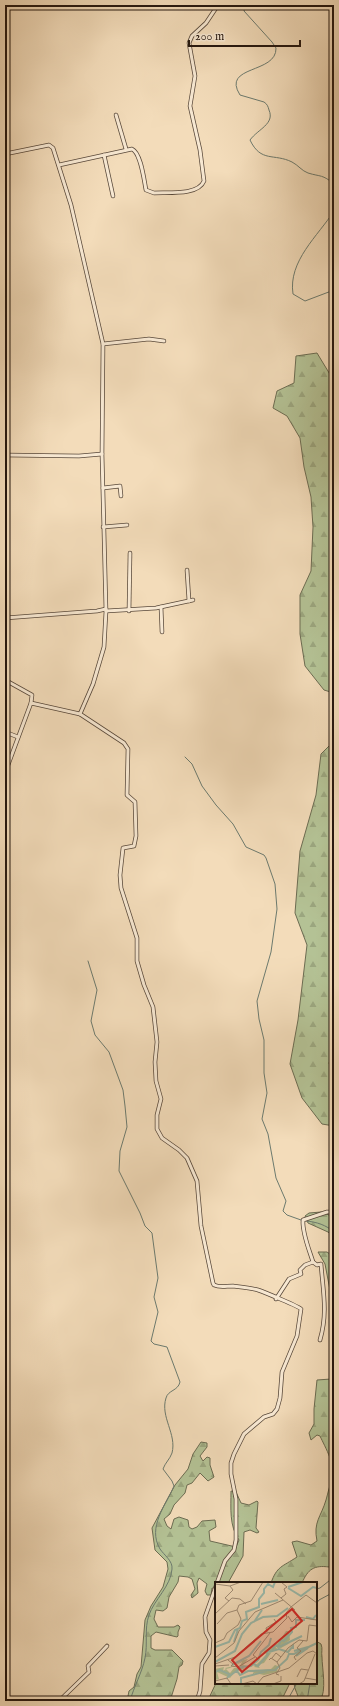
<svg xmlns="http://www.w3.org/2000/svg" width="339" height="1706" font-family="'IM FELL English',serif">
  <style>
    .forest { fill: url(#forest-firs); stroke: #6c6c52 }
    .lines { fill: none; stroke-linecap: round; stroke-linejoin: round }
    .stream { stroke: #6c7a6e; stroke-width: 1 }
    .minor-casing { stroke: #58483a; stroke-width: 4.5 }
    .minor { stroke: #f7e8d2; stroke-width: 3 }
    .inset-river { fill: none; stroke: #9bbcae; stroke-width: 2 }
    .inset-road { fill: none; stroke: #a18d76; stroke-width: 1 }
    .view { fill: #d62828; fill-opacity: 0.15; stroke: #d62828; stroke-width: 2 }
    .inset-edge { fill: none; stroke: #25170f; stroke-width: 2 }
  </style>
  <defs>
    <pattern id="forest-firs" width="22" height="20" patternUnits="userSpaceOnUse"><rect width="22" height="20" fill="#b4c295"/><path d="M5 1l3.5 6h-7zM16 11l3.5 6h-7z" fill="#9ba67f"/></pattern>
  </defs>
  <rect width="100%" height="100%" fill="#f3dcba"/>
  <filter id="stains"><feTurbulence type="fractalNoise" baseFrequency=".005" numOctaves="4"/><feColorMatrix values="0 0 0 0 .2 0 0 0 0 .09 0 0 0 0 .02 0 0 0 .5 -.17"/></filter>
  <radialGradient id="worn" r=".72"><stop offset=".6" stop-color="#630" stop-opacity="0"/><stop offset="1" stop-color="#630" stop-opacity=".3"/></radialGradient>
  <!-- forest -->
  <g class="forest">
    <polygon points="317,353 334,381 334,693 324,690 305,666 300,634 300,595 311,571 313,527 311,497 304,467 300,438 287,416 273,408 277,391 294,383 296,356"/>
    <polygon points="334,741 334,1051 329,1063 334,1079 334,1126 322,1124 302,1098 290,1064 298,1020 307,945 295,913 300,851 316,795 321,754"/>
    <polygon points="321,1212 334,1217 334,1237 328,1232 308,1223 305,1216 309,1213"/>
    <polygon points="318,1252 327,1252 334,1257 334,1291 330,1290 325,1264"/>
    <path d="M334 1372V1541L332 1553 334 1561 329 1567C314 1565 308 1569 302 1583H271C277 1566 282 1567 297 1557L292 1542 297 1541 311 1545 317 1541C313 1522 321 1517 326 1500 328 1493 329 1487 332 1480 337 1467 325 1447 320 1436L317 1435 311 1440 309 1433 314 1424V1409L317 1380 331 1379Z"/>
    <path d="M201 1442 207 1443V1447L200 1456 203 1461 207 1457 210 1458V1465L214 1477 208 1481 200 1473 192 1483 187 1485 185 1493 174 1505 170 1514 164 1519 167 1526 171 1529 174 1519 179 1517 188 1520 189 1527 192 1529 197 1527 202 1521 215 1520 216 1527 209 1531 210 1541 236 1547 239 1540C229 1526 231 1508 231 1491L236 1492 241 1503 249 1505 257 1501 258 1502 256 1528 259 1532 257 1533 250 1530 244 1532 243 1556 228 1583H216V1589L212 1588 211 1595H207L205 1591 207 1584 199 1578 197 1583 198 1593 192 1598 191 1595 195 1589 192 1579 188 1577 179 1576 178 1582 169 1597 167 1608 163 1611 156 1610 154 1619 158 1627H174L178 1625 180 1627 178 1632V1636L177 1637 156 1632 151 1636V1648L155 1650H172L183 1661 182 1665 179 1667 177 1679 170 1701H127L129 1691 134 1687 137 1674 141 1667 145 1620 151 1606 163 1587 168 1569 167 1562 155 1550 152 1528 175 1485 188 1469 193 1454Z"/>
    <path d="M316 1641 321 1644C323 1649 321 1652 322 1657 322 1668 327 1691 320 1701H299C299 1695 294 1690 294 1683H316Z"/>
    <path d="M216 1683H290L281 1701H232L224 1696C218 1699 217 1703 209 1698Z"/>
  </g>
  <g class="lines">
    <!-- stream -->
    <g class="stream">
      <path d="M245 5 244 11 272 42 276 48C277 74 221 65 240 95L264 102C267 104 268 106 269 110 275 124 258 129 250 140 261 163 274 153 292 162 298 165 302 171 308 173 321 177 322 174 334 184"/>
      <path d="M334 211C318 236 288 261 293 294L305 301 334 290"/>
      <polyline points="185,757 192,764 202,786 216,805 233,824 246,847 264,855 266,858 275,884 277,909 271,952 257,1001 259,1019 264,1040 264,1073 267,1093 262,1119 268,1134 276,1178 286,1201 283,1211 287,1215 301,1220"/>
      <path d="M88 961 97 990 91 1021 95 1035 109 1052 123 1090 125 1106 127 1127 120 1151 119 1171 140 1213 145 1226 152 1233 158 1278 154 1297 158 1312 151 1341 154 1344 167 1347 180 1382C178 1391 168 1390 166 1398 160 1417 177 1434 172 1453 170 1459 165 1463 163 1469L172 1481 174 1486C166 1505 147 1527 160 1549 164 1555 173 1561 172 1569 171 1586 154 1600 149 1615 144 1629 148 1644 145 1658 142 1673 134 1686 130 1701"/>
      <path d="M306 1221C317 1222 326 1225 334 1232"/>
      <polyline points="316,1589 320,1588 334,1577"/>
      <polyline points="316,1604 319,1600 334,1592"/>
      <polyline points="287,1701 297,1683"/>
      <polyline points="307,1701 310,1683"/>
    </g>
    <defs>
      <g id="minor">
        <polyline points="116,115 126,149"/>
        <polyline points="5,154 49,145 53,148 71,205 103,344 102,454 106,611 104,647 93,684 80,714 31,703 5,773"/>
        <polyline points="104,155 113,196"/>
        <path d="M59 165 132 149C141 153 144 180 146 190L154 193C167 192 198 196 204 181L200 150 190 106 195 76 189 43 192 36 206 23 218 5"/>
        <polyline points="103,344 149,339 164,341"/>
        <polyline points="5,455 79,456 102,454"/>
        <polyline points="103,488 120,486 121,496"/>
        <polyline points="103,527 127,525"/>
        <polyline points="187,570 189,601"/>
        <polyline points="161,607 162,632"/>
        <polyline points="106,611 156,608 193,600"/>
        <polyline points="129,611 130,553"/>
        <polyline points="5,618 97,611 106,609"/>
        <polyline points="5,680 32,695 31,703"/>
        <path d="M80 714 124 743 128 749 127 795 135 802 136 836 134 846 123 848 120 875 121 888 137 938V961L144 985 153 1007 157 1042 155 1062 156 1081 161 1099 157 1115V1129L162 1138 179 1150 187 1158 197 1181 201 1226 213 1283 214 1285C220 1288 226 1286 233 1286 241 1287 251 1288 258 1290 264 1292 300 1307 301 1309L297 1336 282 1372 280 1398 277 1409 273 1414 264 1417 244 1434 234 1454 231 1463V1474L236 1499V1540L234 1550 225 1561 217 1583"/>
        <polyline points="5,732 18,737"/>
        <path d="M313 1262C309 1249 302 1233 303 1220L327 1212H334"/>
        <path d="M276 1299 289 1279 301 1274 300 1270 305 1265 313 1262 317 1265 321 1264C323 1291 328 1313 320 1340"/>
        <polyline points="59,1701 89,1672 88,1666 107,1646"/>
        <polyline points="197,1701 200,1691 202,1664 209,1653 210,1640 206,1632 205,1617 216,1586"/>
      </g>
    </defs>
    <!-- minor casing -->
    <use href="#minor" class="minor-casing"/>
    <!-- minor -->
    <use href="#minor" class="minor"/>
  </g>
  <!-- overview -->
  <g transform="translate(215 1582)">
    <rect width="102" height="102" fill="#f3dcba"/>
    <path d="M71 49H74L75 58 69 62 75 61 66 66 60 64 62 67 52 70 56 71 49 81 42 83 45 86 39 85 51 73 50 70 48 73 49 69 63 61ZM44 74 45 77 43 79 32 85 28 84 29 87 21 89 15 96 2 90 4 97 0 98V87L9 85 8 89 11 87 15 91 19 86H24L27 80 15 86 11 87 10 86 19 84 28 78 33 77 28 83 32 84 43 77ZM60 83 63 84 62 90 49 93 40 91 37 94 39 89 56 87Z" fill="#b4c295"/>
    <path class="inset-river" d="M73 5 88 0M73 6 86 14 98 5 102 6M46 22 63 18M91 35 98 37 101 33M39 40 47 28M19 60 23 47M0 65 14 60 20 48 25 46 27 39 32 37 31 30 44 25V17L49 11V7L53 2 58 5 60 0M64 65 87 54M79 69 93 65M54 70 64 67 73 70 78 64V67M81 74 93 66M0 80 20 69 27 52 36 41 48 35 62 34 73 26M38 82 43 84 53 72 52 69H57L60 63 63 65 66 58 69 59 77 50 76 46 81 45V38H90M17 83 34 74 46 59M22 89 25 93 33 89 60 88 72 77 74 72H79L102 61M0 90 5 88 14 92 13 95 27 85 36 84 43 78 46 70 54 63 56 56M26 102V96L52 89"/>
    <path class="inset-road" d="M0 2 15 4 26 0M60 11 80 28M66 16 71 12 69 7 72 5 66 0M14 19 10 16 18 8 15 4M0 32 17 16 25 17 31 22M73 34 77 40 82 35 102 38M2 42 12 31 22 28M52 50 51 46 61 40 59 37M0 61 9 57 12 51 23 43 26 37 22 28 24 23 36 19 48 0M0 76 19 61 24 49 40 30 68 18M57 76 61 71 66 75M13 78 18 82 16 84 23 85 40 75M41 78 42 76 38 73 55 51M54 78 56 76 62 80 65 86 61 92 64 93M81 78 79 75 86 69 82 66 88 59M62 80 73 66 84 58 92 59 94 43 102 44M0 82 20 75 46 52 58 50 72 36 71 31 76 25 91 13 102 21M0 84 14 83M82 95 86 87 93 88M90 96 102 98M0 99 12 96 16 102M27 102 38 99 42 102M42 102 48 95 74 86 92 71 98 69 102 72M58 102 66 99V94M84 102 89 99 100 72"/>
    <path class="view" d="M77 27 87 39 27 90 17 78Z"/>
    <rect width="102" height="102" class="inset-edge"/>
  </g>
  <!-- margin -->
  <rect width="339" height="1706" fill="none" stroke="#f3dcba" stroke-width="20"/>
  <rect x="6" y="6" width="327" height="1694" fill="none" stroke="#25170f" stroke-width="2"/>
  <rect x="10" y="10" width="319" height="1686" fill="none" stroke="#25170f"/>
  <!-- scale -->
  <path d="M189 40v6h111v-6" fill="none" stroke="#25170f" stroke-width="2"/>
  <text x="195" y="40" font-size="12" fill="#25170f" stroke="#f7e8d2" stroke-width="3" paint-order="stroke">200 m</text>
  <rect width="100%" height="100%" filter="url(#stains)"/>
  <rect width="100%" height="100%" fill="url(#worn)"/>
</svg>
